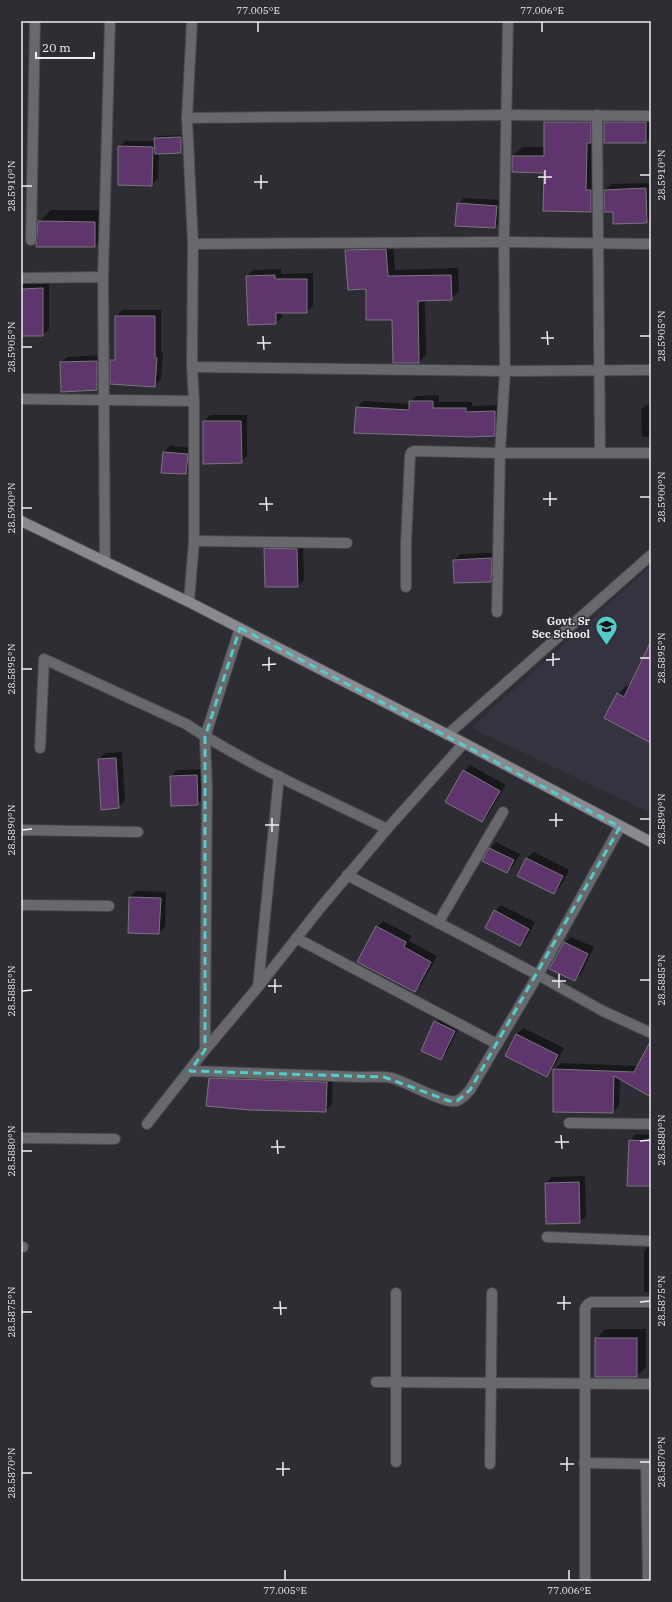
<svg xmlns="http://www.w3.org/2000/svg" width="672" height="1602" font-family="'IBM Plex Serif',serif">
  <style>
    .built { fill: #363340 }
    .shadow { fill: #0007 }
    .building { fill: #5e356c; stroke: #7b767c }
    .lines { fill: none; stroke-linecap: round; stroke-linejoin: round }
    .street-casing { stroke: #49484e; stroke-width: 12 }
    .secondary-casing { stroke: #49484e; stroke-width: 12 }
    .street { stroke: #68696c; stroke-width: 10 }
    .secondary { stroke: #89898f; stroke-width: 10 }
    .marked { fill: none; stroke: #53cdcb; stroke-width: 3; stroke-dasharray: 8 5; stroke-linejoin: round }
    .ticks { fill: none; stroke: #efeef3; stroke-width: 1.5 }
    .labels { text-anchor: middle; dominant-baseline: central; stroke-width: 3; stroke-linejoin: round; paint-order: stroke }
    .poi-label { font-size: 11px; font-weight: bold; fill: #efeef3; stroke: #2e2d33; text-anchor: end }
    .neatline { fill: none; stroke: #efeef3; stroke-width: 1.5 }
    .ticks-label { font-size: 10px; text-anchor: middle; fill: #efeef3 }
  </style>
  <rect width="100%" height="100%" fill="#2e2d33"/>
  <!-- built -->
  <polygon class="built" points="651,566 651,813 471,728"/>
  <!-- shadow -->
  <g class="shadow">
    <polygon points="554,113 599,113 600,202 591,211 545,172 513,156 522,147 545,147 545,122"/>
    <polygon points="611,116 651,117 651,137 646,142 605,123"/>
    <polygon points="184,135 184,149 181,152 159,152 158,179 151,185 119,147 125,141 155,141 158,136"/>
    <polygon points="651,183 651,218 646,222 614,211 605,190 611,184"/>
    <polygon points="464,198 502,200 501,221 495,227 458,204"/>
    <polygon points="51,210 107,210 107,234 95,246 39,222"/>
    <polygon points="393,242 395,270 458,268 459,291 451,299 425,299 426,355 419,362 393,319 367,288 349,289 346,250 354,243"/>
    <polygon points="281,269 281,274 313,273 313,306 307,312 282,312 282,317 276,323 247,276 253,270"/>
    <polygon points="22,283 49,283 49,329 43,335 21,335 21,284"/>
    <polygon points="122,310 161,310 161,352 163,353 161,379 155,385 111,361 116,356 116,316"/>
    <polygon points="103,355 103,383 97,389 61,363 67,357"/>
    <polygon points="439,395 439,402 472,402 472,406 501,405 500,429 494,435 357,408 363,401 410,404 416,396"/>
    <polygon points="646,405 651,405 651,437 642,437 641,410"/>
    <polygon points="210,415 247,415 247,456 241,462 204,421"/>
    <polygon points="170,446 193,448 192,467 186,473 164,452"/>
    <polygon points="271,543 303,543 304,580 298,586 265,549"/>
    <polygon points="497,553 497,575 491,581 454,560 461,554"/>
    <polygon points="651,648 651,742 618,694 627,685 630,686"/>
    <polygon points="122,752 125,801 119,807 102,809 99,759 105,753"/>
    <polygon points="470,765 506,785 488,815 482,821 464,771"/>
    <polygon points="203,769 204,798 197,804 171,776 177,770"/>
    <polygon points="496,842 520,854 513,866 507,872 483,860 490,849"/>
    <polygon points="534,852 569,870 560,887 554,893 518,875 527,858"/>
    <polygon points="136,891 166,892 165,927 159,933 130,897"/>
    <polygon points="501,905 535,922 526,939 520,945 495,911"/>
    <polygon points="383,921 412,936 409,941 437,956 421,985 415,991 377,927"/>
    <polygon points="571,937 594,947 581,974 575,980 564,943"/>
    <polygon points="442,1016 460,1025 447,1052 440,1059 435,1022"/>
    <polygon points="523,1028 564,1048 553,1069 547,1075 506,1055 517,1034"/>
    <polygon points="651,1044 651,1096 620,1078 619,1106 613,1112 554,1069 561,1063 638,1066"/>
    <polygon points="216,1072 333,1076 332,1104 326,1111 210,1079"/>
    <polygon points="636,1134 651,1135 651,1185 630,1140"/>
    <polygon points="585,1176 586,1216 580,1222 547,1223 546,1183 552,1177"/>
    <polygon points="650,1244 651,1292 644,1292 644,1251"/>
    <polygon points="605,1329 646,1329 646,1367 637,1376 596,1339"/>
  </g>
  <!-- building -->
  <g class="building">
    <polygon points="544,122 591,122 591,143 587,143 586,190 591,190 591,212 543,211 544,173 512,172 512,156 544,156"/>
    <rect x="604" y="122" width="42" height="21"/>
    <polygon points="181,137 181,153 155,154 154,138"/>
    <polygon points="118,146 153,147 152,186 118,185"/>
    <polygon points="646,188 647,223 613,224 613,212 604,212 604,190"/>
    <polygon points="457,203 497,206 495,228 455,226"/>
    <polygon points="38,221 95,222 95,247 36,247"/>
    <polygon points="386,249 388,276 451,275 452,300 418,301 419,363 393,363 392,320 366,320 366,289 348,290 345,250"/>
    <polygon points="275,275 275,279 307,279 307,313 276,313 276,324 248,325 246,276"/>
    <polygon points="43,288 43,336 21,336 21,289"/>
    <polygon points="115,316 155,316 155,358 157,358 155,387 110,384 110,360 115,360"/>
    <polygon points="97,361 97,390 61,392 60,362"/>
    <polygon points="409,401 433,401 433,408 466,408 466,412 495,411 495,436 471,437 354,433 356,407 409,410"/>
    <polygon points="203,421 241,421 242,463 203,464"/>
    <polygon points="163,452 188,454 186,474 161,473"/>
    <polygon points="264,548 297,549 298,587 265,587"/>
    <polygon points="492,558 491,582 454,583 453,560"/>
    <polygon points="651,641 651,743 604,718 617,693 624,697"/>
    <polygon points="116,758 119,808 101,810 98,759"/>
    <polygon points="463,770 500,791 482,822 445,802"/>
    <polygon points="197,775 198,805 171,806 170,776"/>
    <polygon points="489,848 514,860 507,873 482,861"/>
    <polygon points="526,858 563,876 554,894 517,876"/>
    <polygon points="129,897 161,898 159,934 128,933"/>
    <polygon points="494,910 529,929 520,946 485,928"/>
    <polygon points="376,926 406,942 404,947 431,962 415,992 357,962"/>
    <polygon points="564,942 588,954 575,981 549,969"/>
    <polygon points="434,1021 455,1031 441,1060 421,1051"/>
    <polygon points="516,1034 558,1055 547,1077 505,1056"/>
    <polygon points="651,1040 651,1097 614,1076 613,1113 553,1112 553,1069 634,1072"/>
    <polygon points="209,1078 327,1082 326,1112 250,1110 206,1106"/>
    <polygon points="629,1140 651,1141 651,1186 627,1186"/>
    <polygon points="579,1182 580,1223 546,1224 545,1183"/>
    <rect x="595" y="1338" width="42" height="39"/>
  </g>
  <g class="lines">
    <defs>
      <g id="street">
        <polyline points="597,115 600,453"/>
        <polyline points="187,118 506,115 651,116"/>
        <polyline points="31,240 35,21"/>
        <polyline points="193,244 504,242 651,244"/>
        <polyline points="103,277 110,21"/>
        <polyline points="21,278 103,277 105,562"/>
        <polyline points="192,367 505,371 651,370"/>
        <polyline points="21,399 194,401"/>
        <polyline points="194,541 347,543"/>
        <polyline points="406,587 406,543 410,456 411,453 414,451 500,453 651,453"/>
        <polyline points="189,602 194,541 194,401 192,367 193,244 187,118 192,21"/>
        <polyline points="497,612 500,453 505,371 504,242 508,21"/>
        <polyline points="447,735 651,555"/>
        <path d="M40 748 44 659 186 724C248 765 320 796 387 829"/>
        <polyline points="21,830 138,832"/>
        <polyline points="347,875 538,975 603,1011 651,1033"/>
        <polyline points="21,905 109,906"/>
        <polyline points="438,923 503,812"/>
        <polyline points="296,938 497,1044"/>
        <polyline points="258,987 279,776"/>
        <polyline points="205,1050 207,787 205,737 240,628"/>
        <path d="M190 1071 360 1077C371 1077 382 1076 392 1078 407 1082 444 1104 456 1101 462 1100 466 1094 470 1090L538 975 620 827"/>
        <polyline points="569,1123 651,1124"/>
        <polyline points="147,1124 205,1050 258,987 321,907 387,829 464,743"/>
        <polyline points="21,1138 115,1139"/>
        <polyline points="547,1237 651,1241"/>
        <polyline points="21,1247 23,1247"/>
        <polyline points="396,1293 396,1462"/>
        <polyline points="376,1382 651,1384"/>
        <polyline points="584,1463 651,1464"/>
        <polyline points="490,1464 492,1293"/>
        <polyline points="646,1464 648,1581"/>
        <polyline points="585,1581 585,1308 588,1304 592,1302 651,1302"/>
      </g>
      <polyline id="secondary" points="21,521 189,602 464,743 651,842"/>
    </defs>
    <!-- street casing -->
    <use href="#street" class="street-casing"/>
    <!-- secondary casing -->
    <use href="#secondary" class="secondary-casing"/>
    <!-- street -->
    <use href="#street" class="street"/>
    <!-- secondary -->
    <use href="#secondary" class="secondary"/>
  </g>
  <!-- marked area -->
  <path class="marked" d="M240 628 620 827 470 1090 457 1101H449L384 1077 190 1071 205 1050V737Z"/>
  <!-- ticks -->
  <path class="ticks" d="M258 22V32M542 22V32M545 170V184M261 175V189M640 175H650M538 177H552M254 182H268M22 186H32M547 331 548 345M263 336 264 350M640 336H650M541 338H554M257 343H271M22 347H32M550 492V506M266 497 267 511M640 497H650M543 499H557M259 504H273M22 508H32M553 653V666M269 657V671M640 658H650M546 660 560 659M262 665 276 664M22 669H32M556 813V827M272 818V832M640 819H650M549 820H563M265 825H279M22 830 32 829M559 974V988M275 979V993M640 980H650M552 981H566M268 986H282M22 991 32 990M561 1135 562 1149M277 1140 278 1154M640 1141 650 1140M555 1142H569M271 1147H285M22 1151H32M564 1296V1310M280 1301 281 1315M640 1302 650 1301M557 1303H571M273 1308H287M22 1312H32M567 1457V1471M283 1462V1476M640 1462H650M560 1464H574M276 1469H290M22 1473H32M285 1570V1580M569 1570V1580"/>
  <!-- icons -->
  <defs>
    <symbol id="school-pin" viewBox="-11 -11 22 30"><path d="M0 17L-7.5 6A9.5 9.5 0 1 1 7.5 6Z" fill="#53cdcb" stroke="#2e2d33"/><path d="M0-5L7-2L0 1L-7-2ZM-4 1L0 2.5L4 1V4Q0 6-4 4Z" fill="#111"/></symbol>
  </defs>
  <g fill-rule="evenodd">
    <use href="#school-pin" x="594" y="614" width="25" height="34"/>
  </g>
  <g class="labels">
    <!-- poi labels -->
    <g class="poi-label">
      <text x="590" y="621">Govt. Sr<tspan x="590" dy="13">Sec School</tspan></text>
    </g>
  </g>
  <!-- border -->
  <rect width="672" height="1602" fill="none" stroke="#2e2d33" stroke-width="44"/>
  <!-- scale -->
  <path d="M36 52v6h58v-6" fill="none" stroke="#efeef3" stroke-width="2"/>
  <text x="42" y="52" font-size="12" fill="#efeef3" stroke="#2e2d33" stroke-width="3" paint-order="stroke">20 m</text>
  <rect x="22" y="22" width="628" height="1558" class="neatline"/>
  <g class="ticks-label">
    <text x="258" y="14">77.005°E</text>
    <text x="542" y="14">77.006°E</text>
    <text transform="translate(661 175) rotate(-90)" y="4">28.5910°N</text>
    <text transform="translate(11 186) rotate(-90)" y="4">28.5910°N</text>
    <text transform="translate(661 336) rotate(-90)" y="4">28.5905°N</text>
    <text transform="translate(11 347) rotate(-90)" y="4">28.5905°N</text>
    <text transform="translate(661 497) rotate(-90)" y="4">28.5900°N</text>
    <text transform="translate(11 508) rotate(-90)" y="4">28.5900°N</text>
    <text transform="translate(661 658) rotate(-90)" y="4">28.5895°N</text>
    <text transform="translate(11 669) rotate(-90)" y="4">28.5895°N</text>
    <text transform="translate(661 819) rotate(-90)" y="4">28.5890°N</text>
    <text transform="translate(11 830) rotate(-90)" y="4">28.5890°N</text>
    <text transform="translate(661 980) rotate(-90)" y="4">28.5885°N</text>
    <text transform="translate(11 991) rotate(-90)" y="4">28.5885°N</text>
    <text transform="translate(661 1140) rotate(-90)" y="4">28.5880°N</text>
    <text transform="translate(11 1151) rotate(-90)" y="4">28.5880°N</text>
    <text transform="translate(661 1301) rotate(-90)" y="4">28.5875°N</text>
    <text transform="translate(11 1312) rotate(-90)" y="4">28.5875°N</text>
    <text transform="translate(661 1462) rotate(-90)" y="4">28.5870°N</text>
    <text transform="translate(11 1473) rotate(-90)" y="4">28.5870°N</text>
    <text x="285" y="1594">77.005°E</text>
    <text x="569" y="1594">77.006°E</text>
  </g>
</svg>
